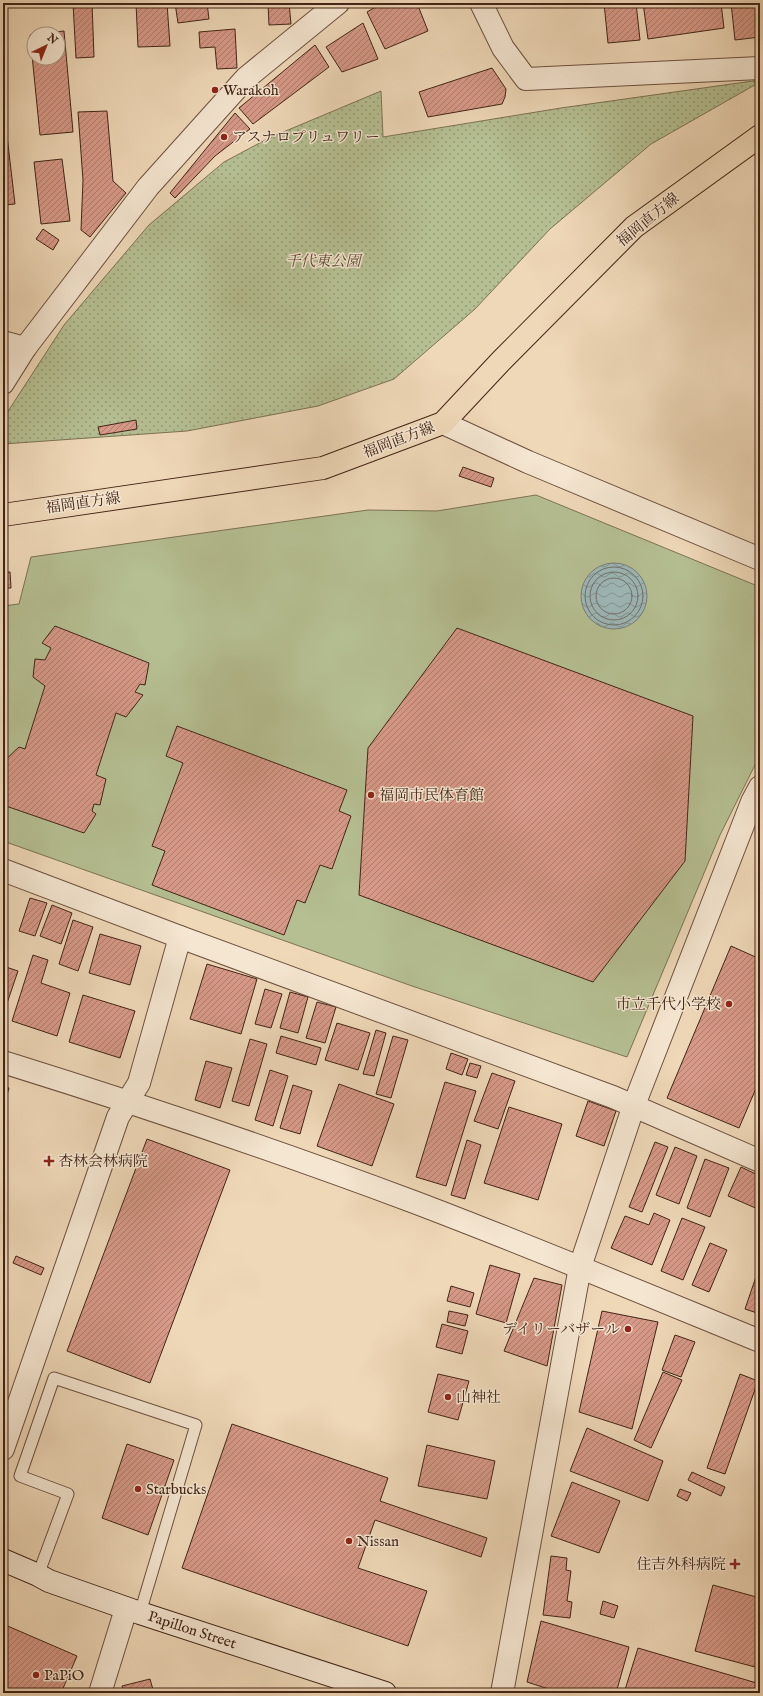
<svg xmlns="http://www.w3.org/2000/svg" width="763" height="1696" font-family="'IM FELL English','Noto Serif JP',serif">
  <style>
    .grass { fill: url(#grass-dots); stroke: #7c7254 }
    .garden { fill: #b5bf92; stroke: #7c7254 }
    .water { fill: url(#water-waves); stroke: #797d78 }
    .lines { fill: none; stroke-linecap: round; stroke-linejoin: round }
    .shore { stroke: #706e68; stroke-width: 1 }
    .building { fill: url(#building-hatch); stroke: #422417 }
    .service-casing { stroke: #6d513f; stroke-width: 13 }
    .minor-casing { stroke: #6d513f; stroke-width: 24 }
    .tertiary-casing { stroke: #6d513f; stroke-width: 24 }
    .secondary-casing { stroke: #422417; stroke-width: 24 }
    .primary-casing { stroke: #422417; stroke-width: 24 }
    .service { stroke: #f5e6d1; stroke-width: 11 }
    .minor { stroke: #f5e6d1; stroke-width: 22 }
    .tertiary { stroke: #f5e6d1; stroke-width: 22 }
    .secondary { stroke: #f5e6d1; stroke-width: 22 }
    .primary { stroke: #efd8b8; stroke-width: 22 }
    .poi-dot { fill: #8f2418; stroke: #f5e6d1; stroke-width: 1.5 }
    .labels { text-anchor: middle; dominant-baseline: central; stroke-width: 3; stroke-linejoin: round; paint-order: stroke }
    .poi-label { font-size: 15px; fill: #422417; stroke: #f5e6d1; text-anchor: start }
    .street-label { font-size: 15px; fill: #422417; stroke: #f5e6d1 }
    .park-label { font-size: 15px; font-style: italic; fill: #5f4b36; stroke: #f5e6d1 }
  </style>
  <defs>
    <pattern id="grass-dots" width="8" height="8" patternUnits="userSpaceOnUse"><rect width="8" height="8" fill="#b5bf92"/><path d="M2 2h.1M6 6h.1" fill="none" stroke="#959b76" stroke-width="1.8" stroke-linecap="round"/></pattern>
    <pattern id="water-waves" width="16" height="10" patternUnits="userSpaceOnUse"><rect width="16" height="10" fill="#9db8b8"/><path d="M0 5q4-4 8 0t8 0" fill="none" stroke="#829595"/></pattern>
    <pattern id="building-hatch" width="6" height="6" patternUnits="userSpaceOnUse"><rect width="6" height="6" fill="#d79988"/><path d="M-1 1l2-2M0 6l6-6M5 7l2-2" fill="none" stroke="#b07d6e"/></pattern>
  </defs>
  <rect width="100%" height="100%" fill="#efd8b8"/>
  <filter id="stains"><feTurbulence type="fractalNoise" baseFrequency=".005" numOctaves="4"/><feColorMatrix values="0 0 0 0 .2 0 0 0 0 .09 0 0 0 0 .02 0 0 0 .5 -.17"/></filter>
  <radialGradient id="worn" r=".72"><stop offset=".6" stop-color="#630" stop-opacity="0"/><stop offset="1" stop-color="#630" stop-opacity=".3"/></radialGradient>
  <!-- grass -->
  <polygon class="grass" points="760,80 760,82 651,144 550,229 475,309 394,379 318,406 187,431 3,444 3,419 64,325 149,225 224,162 269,138 381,91 383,137 561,108"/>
  <!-- garden -->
  <polygon class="garden" points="536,495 760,587 760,755 720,835 627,1057 412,986 3,841 3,606 19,604 31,557 368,510 437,511"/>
  <!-- water -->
  <circle class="water" cx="614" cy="596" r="33"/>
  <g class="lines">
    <!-- shore -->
    <g class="shore">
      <circle cx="614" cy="596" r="29"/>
      <circle cx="614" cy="596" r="24"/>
      <circle cx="614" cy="596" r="18"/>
    </g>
  </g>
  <!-- building -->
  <g class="building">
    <polygon points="73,3 92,3 94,57 76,58"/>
    <polygon points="136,3 167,3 170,46 138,47"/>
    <polygon points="175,3 207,3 209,19 178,23"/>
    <polygon points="268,3 289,3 291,24 269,25"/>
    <polygon points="382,3 417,3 428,31 385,49 367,12"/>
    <polygon points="604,3 636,3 640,40 608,43"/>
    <polygon points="643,3 721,3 724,28 648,39"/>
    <polygon points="731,3 758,3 760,37 735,40"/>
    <polygon points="363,23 378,59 342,72 326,47"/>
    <polygon points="235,29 237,68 217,69 215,47 200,48 199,32"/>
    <polygon points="64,31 73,132 40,135 30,35 34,34 34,58 58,58 58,34 37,34"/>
    <polygon points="315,45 329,67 253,124 239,108"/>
    <polygon points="492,68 506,89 505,97 502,104 428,117 419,92"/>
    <polygon points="3,102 15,204 3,205"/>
    <polygon points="107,111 113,181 126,193 90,237 81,230 83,180 78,112"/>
    <polygon points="235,113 250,129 215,156 175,198 170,193"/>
    <polygon points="62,159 70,221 41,224 34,162"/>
    <polygon points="43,229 59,240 53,250 36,239"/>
    <polygon points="136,420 137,429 100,435 98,427"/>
    <polygon points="463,467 494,478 491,487 459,476"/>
    <polygon points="3,572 10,572 11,588 3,588"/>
    <polygon points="55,626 149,663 145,685 140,684 135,692 143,695 126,717 116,713 96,775 106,779 100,805 94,804 92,811 96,814 84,833 3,805 3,780 7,768 3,762 19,747 25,749 45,686 33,677 35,659 45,660 51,648 42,643"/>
    <polygon points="457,628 693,716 685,861 593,982 359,895 368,748"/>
    <polygon points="177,726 347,790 339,811 351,816 332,869 320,865 305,903 297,900 284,935 152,885 165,851 152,846 183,763 166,756"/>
    <polygon points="30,898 47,903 35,936 19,931"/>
    <polygon points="52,905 72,913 61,944 40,936"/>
    <polygon points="73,920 93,927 78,971 59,964"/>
    <polygon points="100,934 141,946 130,985 89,973"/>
    <polygon points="731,946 760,959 760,1079 739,1128 667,1098"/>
    <polygon points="33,955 48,960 41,983 70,993 57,1036 12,1021"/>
    <polygon points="207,964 257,979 241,1034 190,1019"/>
    <polygon points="3,966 18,971 3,1015"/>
    <polygon points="265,989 282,994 271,1028 255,1024"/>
    <polygon points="290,992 308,997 298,1033 280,1028"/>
    <polygon points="83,995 135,1011 120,1058 69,1042"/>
    <polygon points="317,1002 336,1007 325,1043 306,1038"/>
    <polygon points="337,1023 370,1033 358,1070 325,1060"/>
    <polygon points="376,1030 386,1033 374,1076 363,1074"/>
    <polygon points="281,1036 321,1048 316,1065 276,1053"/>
    <polygon points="393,1036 408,1040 391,1098 376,1094"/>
    <polygon points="250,1039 267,1044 249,1106 232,1101"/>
    <polygon points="451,1053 468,1059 462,1075 446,1069"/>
    <polygon points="206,1061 232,1068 220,1108 195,1100"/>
    <polygon points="470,1063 481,1066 477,1078 466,1075"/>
    <polygon points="270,1070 288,1076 273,1126 255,1120"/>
    <polygon points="492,1073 515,1081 498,1129 474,1121"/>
    <polygon points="445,1082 476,1091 446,1186 416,1177"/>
    <polygon points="339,1084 394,1104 372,1166 317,1146"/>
    <polygon points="293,1085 312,1091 300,1134 280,1128"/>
    <polygon points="3,1086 9,1088 3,1109"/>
    <polygon points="588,1101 616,1111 604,1146 576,1136"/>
    <polygon points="509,1107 562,1124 538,1200 484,1183"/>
    <polygon points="147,1139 230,1170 150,1383 67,1351"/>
    <polygon points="467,1140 481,1145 465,1199 451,1195"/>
    <polygon points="655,1142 668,1147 642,1212 629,1207"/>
    <polygon points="675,1147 697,1156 679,1204 656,1195"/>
    <polygon points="705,1159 729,1168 710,1217 687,1208"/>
    <polygon points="741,1167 760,1176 760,1210 728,1196"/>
    <polygon points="654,1213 670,1220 652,1265 611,1248 625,1216 649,1225"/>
    <polygon points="682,1218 705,1227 683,1280 661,1271"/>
    <polygon points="710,1243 727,1250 709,1292 692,1285"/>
    <polygon points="16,1256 44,1268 41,1275 13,1263"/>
    <polygon points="490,1265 520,1274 506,1323 476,1314"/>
    <polygon points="760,1265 760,1314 745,1309"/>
    <polygon points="534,1278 562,1285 547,1366 504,1351"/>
    <polygon points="451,1286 474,1293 470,1307 447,1301"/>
    <polygon points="449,1311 468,1315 465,1326 447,1322"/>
    <polygon points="602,1311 658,1322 632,1429 579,1412"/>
    <polygon points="442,1324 468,1331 462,1354 436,1347"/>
    <polygon points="675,1335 695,1342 681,1377 662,1370"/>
    <polygon points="663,1372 682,1380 651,1448 634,1440"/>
    <polygon points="438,1374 469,1381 458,1420 428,1412"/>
    <polygon points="740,1374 758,1381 725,1474 707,1468"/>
    <polygon points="232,1424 388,1478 380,1501 487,1538 481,1557 375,1520 358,1568 427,1591 408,1646 182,1568"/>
    <polygon points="587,1428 663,1461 648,1501 570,1471"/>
    <polygon points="127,1444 174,1460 148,1535 102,1518"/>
    <polygon points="427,1445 495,1461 487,1499 418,1486"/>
    <polygon points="692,1472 725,1487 721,1496 688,1480"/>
    <polygon points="572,1482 620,1501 599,1553 551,1536"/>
    <polygon points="680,1489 691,1493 687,1501 677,1496"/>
    <polygon points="551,1556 567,1558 566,1570 571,1571 567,1601 572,1602 570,1618 543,1615"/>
    <polygon points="713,1585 760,1598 760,1648 755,1667 695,1651"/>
    <polygon points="603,1601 618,1606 614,1618 600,1614"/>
    <polygon points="541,1621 629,1647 616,1693 561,1693 527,1682"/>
    <polygon points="3,1624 77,1656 61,1693 3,1693"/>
    <polygon points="638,1648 760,1684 760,1693 624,1693"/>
    <polygon points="150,1679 154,1693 124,1693 122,1686"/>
  </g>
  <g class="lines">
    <defs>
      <polyline id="service" points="38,1575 68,1494 20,1476 54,1378 196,1425 140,1613"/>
      <g id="minor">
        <polyline points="481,3 503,48 526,79 760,68"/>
        <polyline points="3,342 25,348"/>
        <polyline points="3,383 25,348 148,187 246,78 338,3"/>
        <polyline points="3,870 180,937 613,1097 760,1161"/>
        <polyline points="580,1267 634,1105 752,802 760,787"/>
        <polyline points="3,1449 118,1117 139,1083 180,937"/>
        <polyline points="100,1693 126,1609"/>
      </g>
      <g id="tertiary">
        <polyline points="443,423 528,462 760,559"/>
        <path d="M3 1062C141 1105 278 1151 414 1202 530 1246 645 1294 760 1341"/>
        <polyline points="502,1693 580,1267"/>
      </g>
      <polyline id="secondary" points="3,1560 38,1575 49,1581 140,1613 385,1693"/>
      <polyline id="primary" points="3,515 323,468 443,423 501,361 634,227 760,136"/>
    </defs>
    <!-- service casing -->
    <use href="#service" class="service-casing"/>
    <!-- minor casing -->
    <use href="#minor" class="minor-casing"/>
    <!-- tertiary casing -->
    <use href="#tertiary" class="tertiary-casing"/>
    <!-- secondary casing -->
    <use href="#secondary" class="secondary-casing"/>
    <!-- primary casing -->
    <use href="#primary" class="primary-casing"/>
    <!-- service -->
    <use href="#service" class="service"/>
    <!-- minor -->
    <use href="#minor" class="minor"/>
    <!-- tertiary -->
    <use href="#tertiary" class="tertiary"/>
    <!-- secondary -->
    <use href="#secondary" class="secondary"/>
    <!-- primary -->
    <use href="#primary" class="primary"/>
  </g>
  <!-- markers -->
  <g class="poi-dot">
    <circle cx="215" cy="90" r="4"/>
    <circle cx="224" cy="137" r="4"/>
    <circle cx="371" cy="795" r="4"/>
    <circle cx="729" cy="1004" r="4"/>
    <path d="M47 1155h4v4h4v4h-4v4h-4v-4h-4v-4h4z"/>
    <circle cx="628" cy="1329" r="4"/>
    <circle cx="448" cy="1397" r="4"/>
    <circle cx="138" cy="1489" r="4"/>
    <circle cx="349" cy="1541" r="4"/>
    <path d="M733 1558h4v4h4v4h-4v4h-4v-4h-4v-4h4z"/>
    <circle cx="36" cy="1675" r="4"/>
  </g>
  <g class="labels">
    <!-- poi labels -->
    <g class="poi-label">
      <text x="223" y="90">Warakoh</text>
      <text x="232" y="137">アスナロプリュワリー</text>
      <text x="379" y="795">福岡市民体育館</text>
      <text x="721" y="1004" text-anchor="end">市立千代小学校</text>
      <text x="58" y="1161">杏林会林病院</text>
      <text x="620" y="1329" text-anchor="end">デイリーバザール</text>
      <text x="456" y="1397">山神社</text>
      <text x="146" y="1489">Starbucks</text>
      <text x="357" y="1541">Nissan</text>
      <text x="726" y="1564" text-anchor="end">住吉外科病院</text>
      <text x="44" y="1675">PaPiO</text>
    </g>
    <!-- street labels -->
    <g class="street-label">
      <text transform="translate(648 220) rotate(-39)">福岡直方線</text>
      <text transform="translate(399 440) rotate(-21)">福岡直方線</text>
      <text transform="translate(83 503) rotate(-8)">福岡直方線</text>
      <text transform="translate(192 1630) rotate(18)">Papillon Street</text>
    </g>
    <!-- park labels -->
    <g class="park-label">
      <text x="323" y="261">千代東公園</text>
    </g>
  </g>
  <!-- margin -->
  <rect width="763" height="1696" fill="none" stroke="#efd8b8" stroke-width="16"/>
  <rect x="4" y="4" width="755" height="1688" fill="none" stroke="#422417" stroke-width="2"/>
  <rect x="8" y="8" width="747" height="1680" fill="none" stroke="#422417"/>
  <!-- north arrow -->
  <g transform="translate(46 46) rotate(43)"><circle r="19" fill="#f5e6d1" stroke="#ad9887"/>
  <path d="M0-3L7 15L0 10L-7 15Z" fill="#8f2418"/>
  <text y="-6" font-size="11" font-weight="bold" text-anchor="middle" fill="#422417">N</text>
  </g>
  <rect width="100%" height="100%" filter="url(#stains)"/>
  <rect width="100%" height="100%" fill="url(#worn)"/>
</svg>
